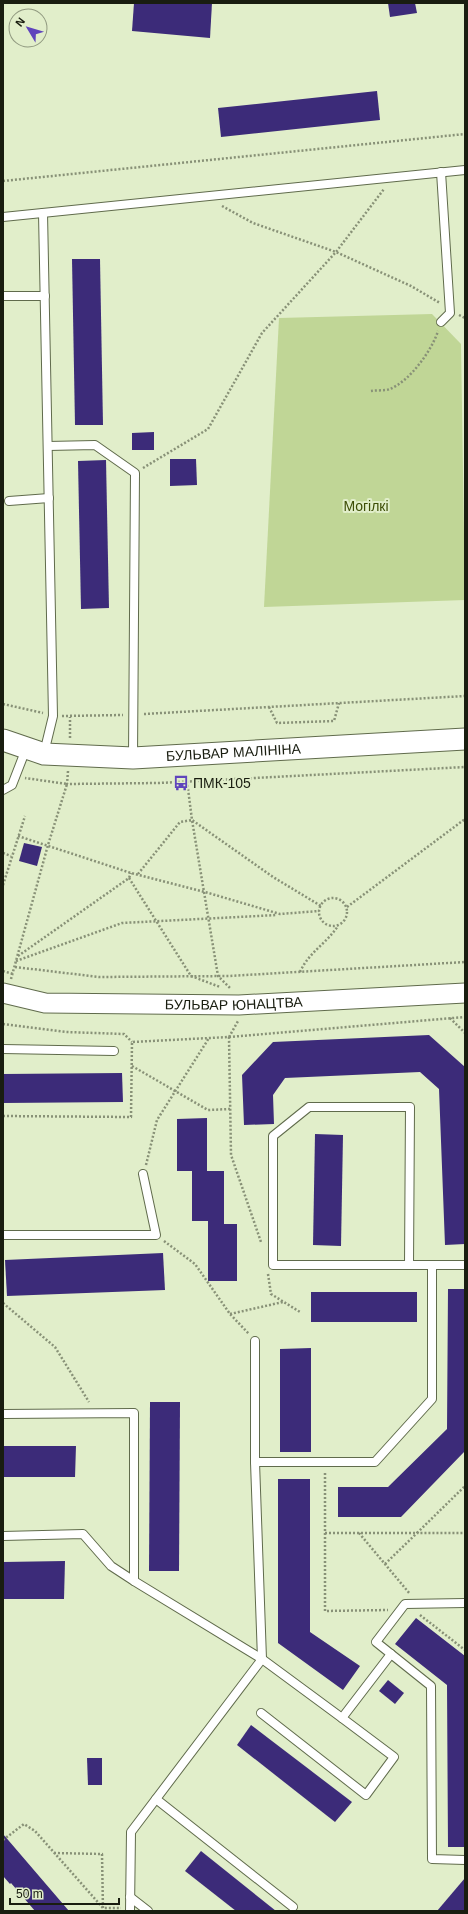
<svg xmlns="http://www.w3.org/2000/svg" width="468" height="1914" font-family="Arial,sans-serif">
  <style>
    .green { fill: #c0d696 }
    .building { fill: #3c2b79 }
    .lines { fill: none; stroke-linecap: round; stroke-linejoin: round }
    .service-casing { stroke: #606b4c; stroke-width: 10 }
    .tertiary-casing { stroke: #606b4c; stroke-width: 21 }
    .secondary-casing { stroke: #606b4c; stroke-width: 23 }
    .path { stroke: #889177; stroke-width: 2.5; stroke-dasharray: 2 2; stroke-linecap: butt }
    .service { stroke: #fff; stroke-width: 8 }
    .tertiary { stroke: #fff; stroke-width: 19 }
    .secondary { stroke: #fff; stroke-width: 21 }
    .labels { text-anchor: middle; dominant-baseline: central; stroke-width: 4; stroke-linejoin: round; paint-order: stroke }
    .park-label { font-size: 14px; fill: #3d4e06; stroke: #e1eeca }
    .street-label { font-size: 14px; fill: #191d10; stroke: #e1eeca }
    .poi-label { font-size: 14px; fill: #191d10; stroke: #e1eeca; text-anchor: start }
  </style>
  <rect width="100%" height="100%" fill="#e1eeca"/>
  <!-- green -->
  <polygon class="green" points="432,314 461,344 465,600 264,607 279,318"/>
  <!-- building -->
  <g class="building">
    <polygon points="134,3 212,3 210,38 132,31"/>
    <polygon points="388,3 415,3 417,13 390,17"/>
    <polygon points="377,91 380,120 221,137 218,108"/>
    <polygon points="72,259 100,259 103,425 75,425"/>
    <polygon points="154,432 154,450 132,450 132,433"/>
    <polygon points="170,459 196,459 197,485 170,486"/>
    <polygon points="106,460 109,608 81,609 78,461"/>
    <polygon points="24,843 42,847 37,866 19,861"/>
    <polygon points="429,1035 465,1067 465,1244 445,1245 439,1089 420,1072 285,1078 273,1095 274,1124 244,1125 242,1075 273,1042"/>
    <polygon points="122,1073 123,1102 3,1103 3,1074"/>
    <polygon points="207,1118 207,1171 224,1171 224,1224 237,1224 237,1281 208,1281 208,1221 192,1221 192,1171 177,1171 177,1119"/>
    <polygon points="315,1134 343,1135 341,1246 313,1245"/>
    <polygon points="163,1253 165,1290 7,1296 5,1260"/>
    <polygon points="448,1289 465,1289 465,1451 401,1517 338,1517 338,1487 388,1487 447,1429"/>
    <rect x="311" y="1292" width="106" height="30"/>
    <polygon points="311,1348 311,1452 280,1452 280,1349"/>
    <polygon points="150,1402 180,1402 179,1571 149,1571"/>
    <polygon points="3,1446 76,1446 75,1477 3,1477"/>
    <polygon points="278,1479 310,1479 310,1632 360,1666 343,1690 278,1643"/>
    <polygon points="65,1561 64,1599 3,1599 3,1562"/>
    <polygon points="416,1618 465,1656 465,1847 448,1847 447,1685 395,1644"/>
    <polygon points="388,1680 404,1693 395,1704 379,1691"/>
    <polygon points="251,1725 352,1802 335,1822 237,1745"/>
    <polygon points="87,1758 102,1758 102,1785 88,1785"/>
    <polygon points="3,1834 69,1911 35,1911 11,1883 10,1884 3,1876"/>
    <polygon points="201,1851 276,1911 236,1911 185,1871"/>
    <polygon points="465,1878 465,1911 437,1911"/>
  </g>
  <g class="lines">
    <defs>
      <g id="service">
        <polyline points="43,213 53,716 44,753"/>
        <polyline points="3,217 465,170"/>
        <polyline points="3,296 45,296"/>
        <polyline points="441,322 450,313 441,172"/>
        <polyline points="48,446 95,445 135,473 133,758"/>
        <polyline points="9,501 49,498"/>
        <polyline points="3,790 12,785 26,749"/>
        <polyline points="3,1049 114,1051"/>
        <polyline points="3,1235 156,1235 143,1174"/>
        <polyline points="409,1265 273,1265 273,1136 309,1107 410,1107 409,1265 465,1265"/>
        <polyline points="3,1414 134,1413 134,1581 262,1659 342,1718 391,1654 431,1686 432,1859 465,1860"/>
        <polyline points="255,1462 375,1462 432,1399 432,1265"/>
        <polyline points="3,1536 83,1534 111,1566 134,1581"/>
        <polyline points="391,1654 376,1642 405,1604 465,1603"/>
        <polyline points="261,1713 366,1795 394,1757 342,1718"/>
        <polyline points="156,1799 293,1907"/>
        <polyline points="130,1897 148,1911"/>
        <polyline points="130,1911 131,1832 262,1659 255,1462 255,1341"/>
      </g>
      <g id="tertiary">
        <path id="s1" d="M3 993 45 1003 239 1005 465 993"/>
      </g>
      <g id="secondary">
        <path id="s2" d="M3 740 44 754 133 758 465 739"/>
      </g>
    </defs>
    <!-- service casing -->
    <use href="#service" class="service-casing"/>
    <!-- tertiary casing -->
    <use href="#tertiary" class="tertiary-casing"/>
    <!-- secondary casing -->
    <use href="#secondary" class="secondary-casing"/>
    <!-- path -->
    <g class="path">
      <polyline points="3,181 465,134"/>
      <polyline points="222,206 253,223 336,252 411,286 440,303"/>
      <polyline points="459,315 465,318"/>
      <path d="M371 391C377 390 385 391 390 389 410 381 432 350 438 331"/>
      <polyline points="143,468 208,429 262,333 336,252 384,189"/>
      <polyline points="3,704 43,713"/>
      <polyline points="269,707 277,723 334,721 339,703"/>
      <polyline points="144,714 465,696"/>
      <polyline points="62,716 123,715"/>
      <polyline points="70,738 70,717"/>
      <polyline points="68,771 67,784 159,783 465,767"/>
      <polyline points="187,781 192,820 273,877 321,906"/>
      <polyline points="18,836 131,873 205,892 280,914 319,911"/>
      <polyline points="3,853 11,856"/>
      <polyline points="138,874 180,822 192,820 218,976 231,989"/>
      <polyline points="129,878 191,976 220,987"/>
      <polyline points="3,885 25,816"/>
      <circle cx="333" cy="912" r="14"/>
      <polyline points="347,907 465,819"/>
      <polyline points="18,956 129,878 131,873"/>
      <polyline points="16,961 122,923 277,915"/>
      <polyline points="15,967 99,977 229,976 465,962"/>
      <polyline points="3,971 13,974"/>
      <path d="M300 972C309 952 326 944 338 926"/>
      <polyline points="11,979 48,845 67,784 25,778"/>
      <polyline points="450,1018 465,1033"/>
      <polyline points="3,1024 66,1032 124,1034 132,1042"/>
      <polyline points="229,1037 238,1021"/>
      <polyline points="229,1037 465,1017"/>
      <polyline points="132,1066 208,1110 230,1109"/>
      <polyline points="3,1116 131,1117 132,1042 229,1037 231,1155 261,1242"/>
      <polyline points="146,1165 157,1120 209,1038"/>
      <polyline points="164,1241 195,1264 230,1314 249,1334"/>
      <polyline points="268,1274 271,1294 300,1312"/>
      <polyline points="3,1303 55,1347 89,1402"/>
      <polyline points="230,1314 283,1302"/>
      <polyline points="325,1473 325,1533 417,1533 465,1486"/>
      <polyline points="325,1533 325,1611 388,1610"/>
      <polyline points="359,1533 410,1594"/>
      <polyline points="385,1564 417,1533 465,1533"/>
      <polyline points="420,1615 465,1650"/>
      <polyline points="3,1840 24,1824 35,1831 103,1908 121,1908"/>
      <polyline points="54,1853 102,1854 103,1911"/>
    </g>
    <!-- service -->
    <use href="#service" class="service"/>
    <!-- tertiary -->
    <use href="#tertiary" class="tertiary"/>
    <!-- secondary -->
    <use href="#secondary" class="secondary"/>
  </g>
  <!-- icons -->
  <defs>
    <symbol id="bus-bare" viewBox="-9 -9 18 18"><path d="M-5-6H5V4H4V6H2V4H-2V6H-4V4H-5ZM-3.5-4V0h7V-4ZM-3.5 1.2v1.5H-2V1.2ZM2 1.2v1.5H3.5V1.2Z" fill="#5f44bc" stroke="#e1eeca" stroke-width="2.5" paint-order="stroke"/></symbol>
  </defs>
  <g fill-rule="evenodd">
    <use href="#bus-bare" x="170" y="772" width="22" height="22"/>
  </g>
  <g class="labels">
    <!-- park labels -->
    <g class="park-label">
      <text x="366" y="506">Могілкі</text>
    </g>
    <!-- street labels -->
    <g class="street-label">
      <text stroke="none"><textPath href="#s2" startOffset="233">БУЛЬВАР МАЛІНІНА</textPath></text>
      <text stroke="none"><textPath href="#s1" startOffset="232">БУЛЬВАР ЮНАЦТВА</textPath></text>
    </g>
    <!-- poi labels -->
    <g class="poi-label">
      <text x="193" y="783">ПМК-105</text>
    </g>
  </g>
  <!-- border -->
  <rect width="468" height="1914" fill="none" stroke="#191d10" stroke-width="8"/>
  <!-- north arrow -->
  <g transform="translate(28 28) rotate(308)"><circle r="19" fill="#e1eeca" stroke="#919a80"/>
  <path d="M0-3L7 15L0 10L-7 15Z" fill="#5f44bc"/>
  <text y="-6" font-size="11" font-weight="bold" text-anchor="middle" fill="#191d10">N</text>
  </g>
  <!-- scale -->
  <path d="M10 1898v6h109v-6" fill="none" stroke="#191d10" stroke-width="2"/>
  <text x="16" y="1898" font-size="12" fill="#191d10" stroke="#e1eeca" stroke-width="3" paint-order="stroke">50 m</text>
</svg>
